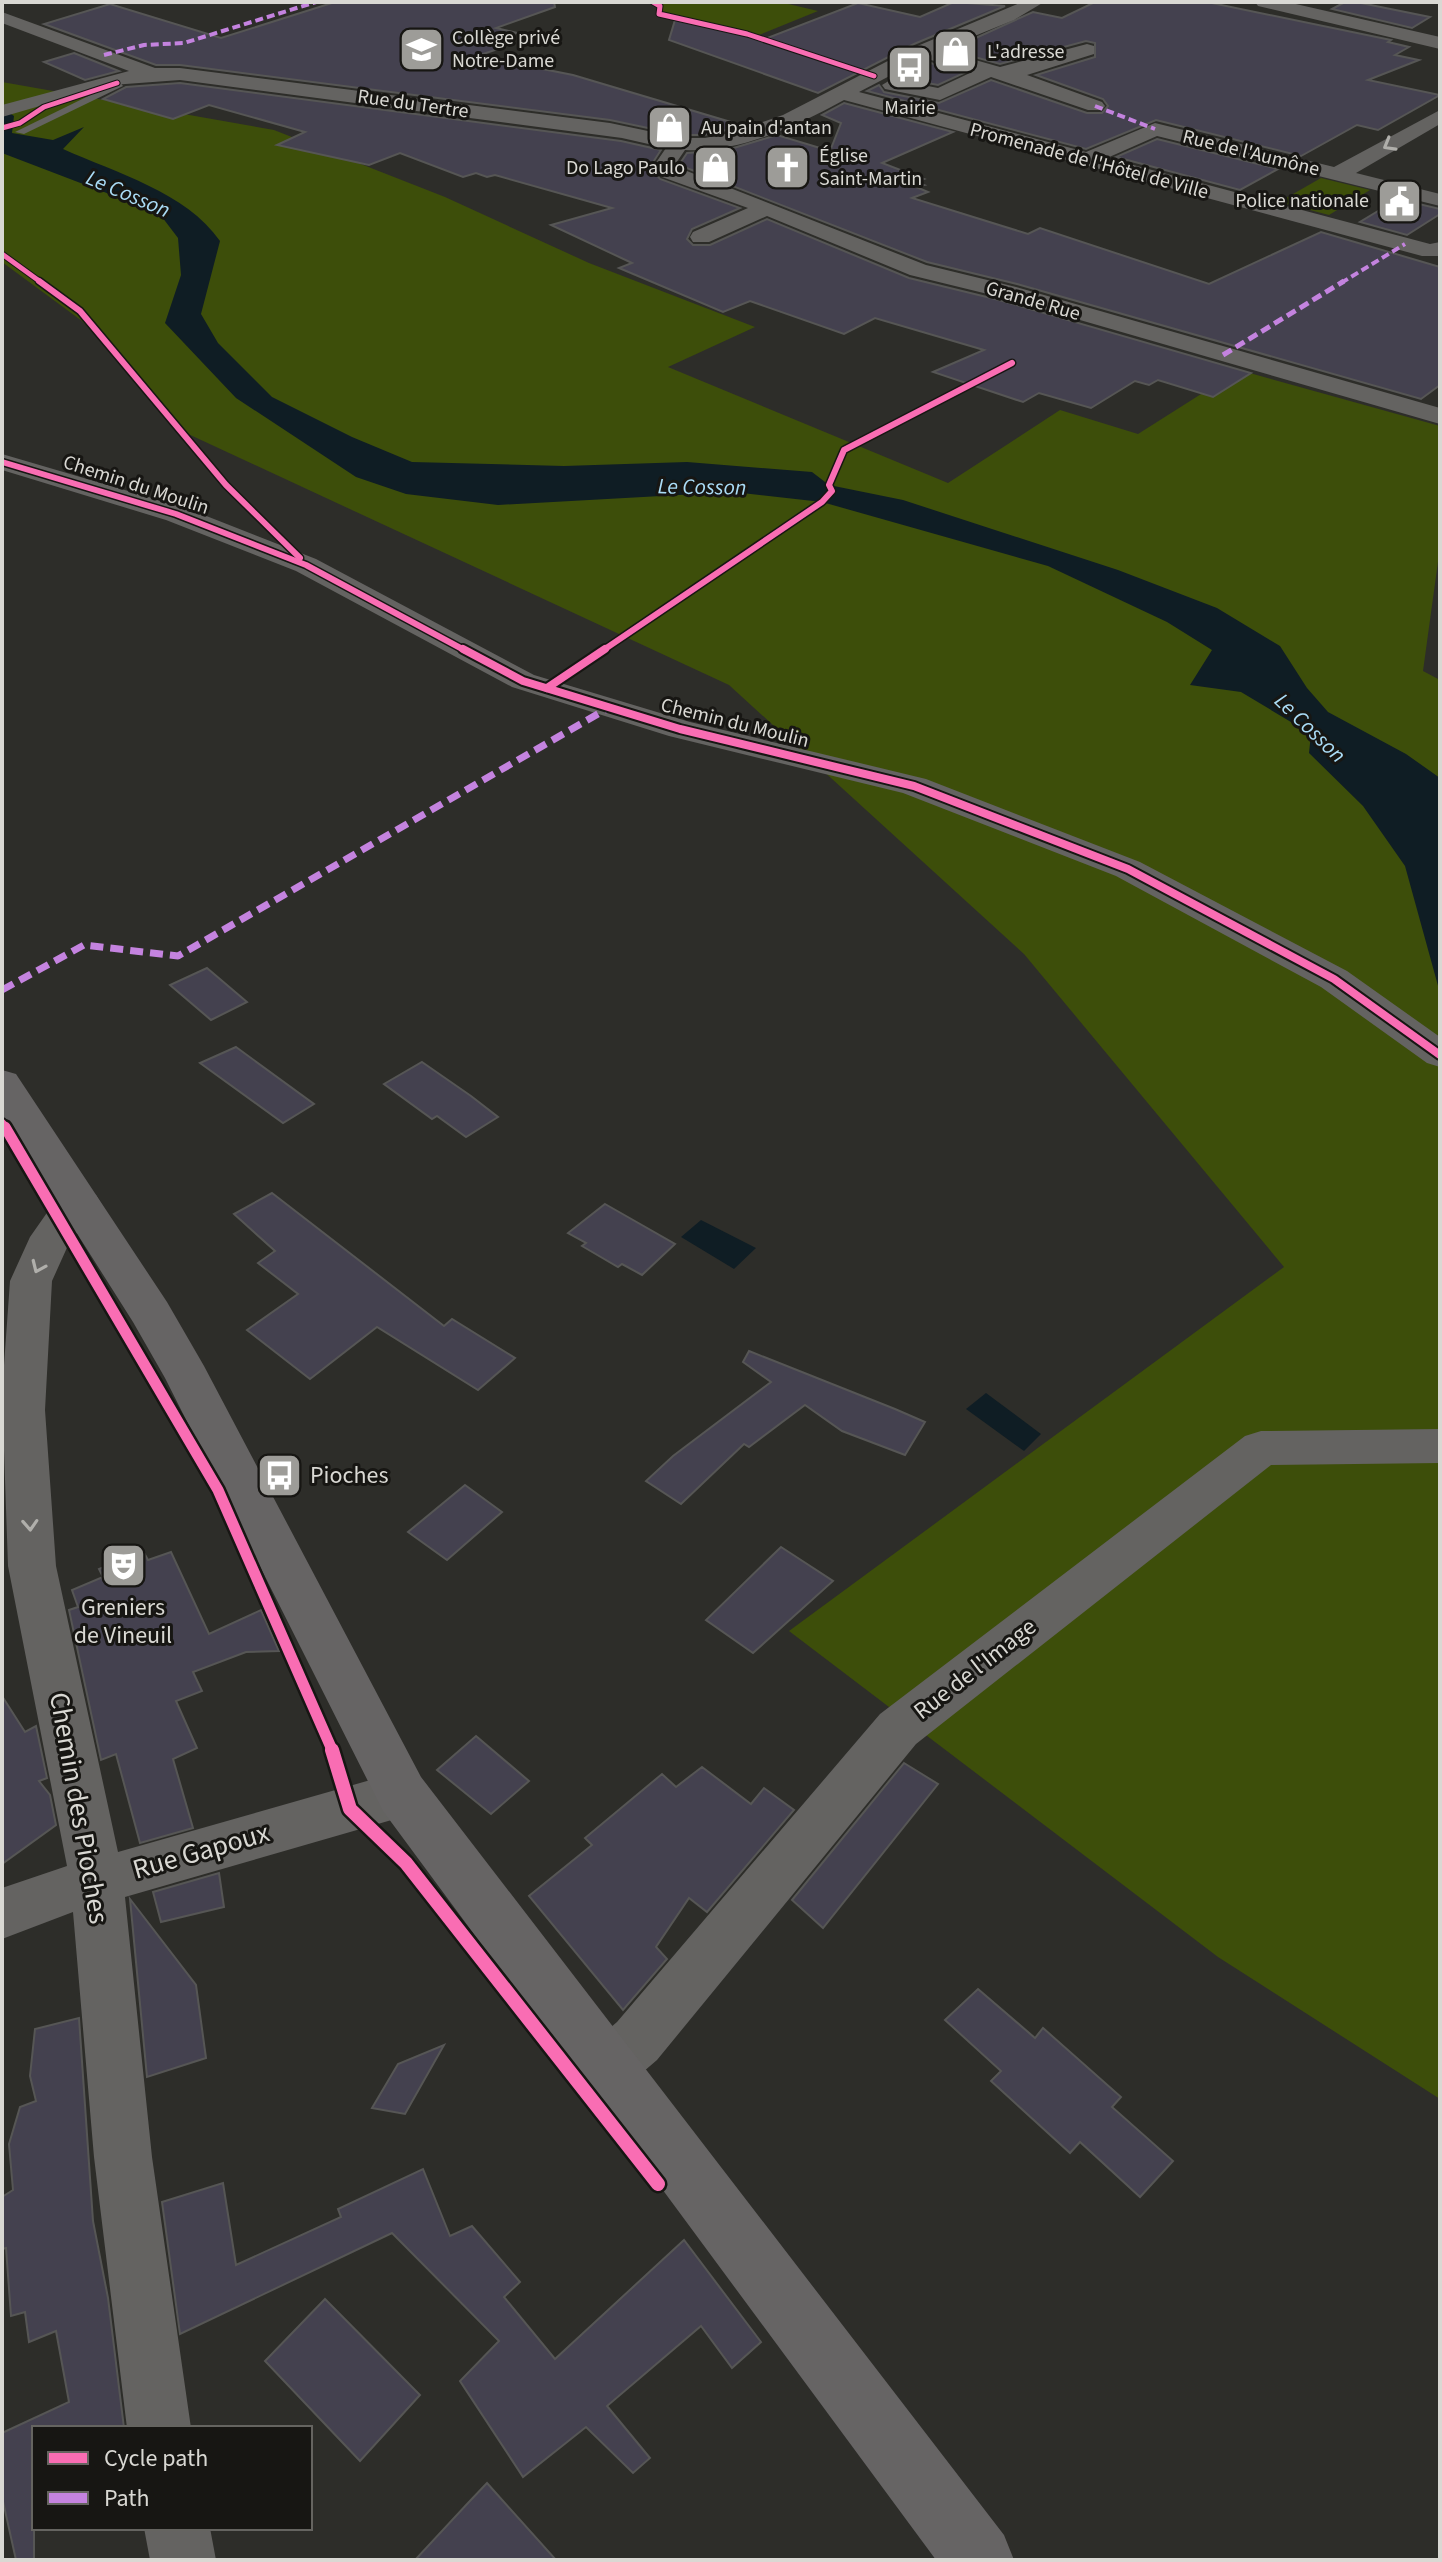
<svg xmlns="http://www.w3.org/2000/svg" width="1442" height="2562" font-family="'Source Sans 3',sans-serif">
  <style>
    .green { fill: #3d4e0a }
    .water { fill: #0f1d24 }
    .building { fill: #44414f; stroke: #565655; stroke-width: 2 }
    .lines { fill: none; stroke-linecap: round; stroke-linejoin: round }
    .service { fill: #646361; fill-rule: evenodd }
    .minor { fill: #646361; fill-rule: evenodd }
    .secondary { fill: #666464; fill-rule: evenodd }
    .quiet-far2 { stroke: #c483df; stroke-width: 4; stroke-dasharray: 8 4; stroke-linecap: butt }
    .quiet-far1 { stroke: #c483df; stroke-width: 5; stroke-dasharray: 10 5; stroke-linecap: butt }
    .quiet { stroke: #c483df; stroke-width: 7; stroke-dasharray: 13 7; stroke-linecap: butt }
    .cycleway-far4-casing { stroke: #171613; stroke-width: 7 }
    .cycleway-far3-casing { stroke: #171613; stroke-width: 9 }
    .cycleway-far2-casing { stroke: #171613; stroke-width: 12 }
    .cycleway-far1-casing { stroke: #171613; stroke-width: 16 }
    .cycleway-casing { stroke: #171613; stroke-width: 19 }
    .cycleway-far4 { stroke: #f96db3; stroke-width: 5 }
    .cycleway-far3 { stroke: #f96db3; stroke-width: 6 }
    .cycleway-far2 { stroke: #f96db3; stroke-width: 8 }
    .cycleway-far1 { stroke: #f96db3; stroke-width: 11 }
    .cycleway { stroke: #f96db3; stroke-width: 14 }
    .oneway { stroke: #b0afab }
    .labels { text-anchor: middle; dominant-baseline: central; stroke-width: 6; stroke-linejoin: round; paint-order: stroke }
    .far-poi-label { font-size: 20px; fill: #d9d8d3; stroke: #171613; text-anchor: start }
    .far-street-label { font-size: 20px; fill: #d9d8d3; stroke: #171613 }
    .far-water-label { font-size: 22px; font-style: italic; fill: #aadcf6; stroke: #171613 }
    .poi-label { font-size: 24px; fill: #d9d8d3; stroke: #171613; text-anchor: start }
    .street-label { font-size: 24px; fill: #d9d8d3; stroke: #171613 }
    .near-street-label { font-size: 28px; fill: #d9d8d3; stroke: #171613 }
  </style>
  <rect width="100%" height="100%" fill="#2d2d29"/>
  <!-- green -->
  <g class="green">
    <polygon points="658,2 780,2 818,11 759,35 661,13 662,4"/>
    <polygon points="2,82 274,130 445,197 589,263 755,327 668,367 948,483 1060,410 1138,434 1239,370 1440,426 1440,547 1423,671 1440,680 1440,2099 1218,1957 789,1631 1284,1267 1024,954 729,685 186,433 82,321 2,262"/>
    <polygon points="1321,178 1370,190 1329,215 1279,202"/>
  </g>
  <!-- water -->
  <g class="water">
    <path d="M2 108 14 116 12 133 53 140 84 127 63 149C116 173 186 192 220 241L201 314 218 343 272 397 352 437 412 462 564 466 687 462 812 472 829 485 903 500 1118 570 1217 608 1280 646 1307 688 1328 712 1406 754 1440 778V993L1405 866 1363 806 1309 753 1311 734 1241 692 1190 685 1212 650 1167 622 1048 566 822 502 733 492 498 505 406 494 356 477 236 398 165 323 181 275 178 238 159 213 2 153Z"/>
    <polygon points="701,1220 756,1248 734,1269 681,1237"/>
    <polygon points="986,1393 1041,1434 1024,1451 966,1409"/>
  </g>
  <!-- building -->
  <g class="building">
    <polygon points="335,2 554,2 555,7 496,28 517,33 495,40 510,45 477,56 573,75 744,126 705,135 681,135 610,120 180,65 156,65 44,24 110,4 221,38"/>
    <polygon points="954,2 1005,6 914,44 818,93 669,40 675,20 765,39 858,3 920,17"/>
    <polygon points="1095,2 1207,2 1391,40 1388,42 1409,47 1395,55 1419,60 1368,80 1440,95 1378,130 1357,125 1301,156 1156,120 1086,149 867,91 879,85 884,92 939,103 991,80 1087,113 1102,113 1108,106 1103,99 1036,75 1095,57 1095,43 1086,41 1000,64 949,50 1033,12 1062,18"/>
    <polygon points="1345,2 1356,2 1430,17 1412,28 1332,9"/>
    <polygon points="74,53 119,71 85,80 44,62"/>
    <polygon points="924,61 964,73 938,85 895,77"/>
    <polygon points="180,83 621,141 661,150 650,167 660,179 740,208 692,229 687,239 693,245 710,245 767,219 909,278 999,300 1251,373 1213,397 1158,380 1149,385 1135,381 1091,408 1039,393 1023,402 933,372 984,350 875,318 844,334 750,301 723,312 619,268 632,263 551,225 612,208 495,175 487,177 476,173 463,177 400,153 369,165 277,145 305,132 209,105 173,119 103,99 126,87"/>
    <polygon points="844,103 953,132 882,163 924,179 916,182 924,185 916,187 928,192 912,198 1028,234 1040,228 1209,284 1321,232 1440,267 1440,385 1421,399 1017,284 927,262 679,165 687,153 727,150 777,135 830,151 841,123 822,115"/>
    <polygon points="1157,139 1278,169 1240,190 1116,157"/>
    <polygon points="1398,199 1440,209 1440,214 1407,235 1360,222"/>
    <polygon points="207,968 247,1002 211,1020 170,985"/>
    <polygon points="236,1047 314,1104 283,1123 200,1063"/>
    <polygon points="422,1062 471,1096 498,1117 466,1137 437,1116 432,1119 384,1084"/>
    <polygon points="272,1193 444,1326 452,1319 515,1358 478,1390 377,1327 310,1379 247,1330 298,1294 258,1263 275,1251 234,1214"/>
    <polygon points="605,1204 675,1244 642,1275 622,1264 618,1267 582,1246 586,1243 568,1233"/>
    <polygon points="749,1351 895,1409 925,1422 905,1455 842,1431 805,1405 749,1447 744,1444 681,1504 646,1481 673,1456 771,1382 743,1362"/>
    <polygon points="465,1485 502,1512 447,1560 408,1532"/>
    <polygon points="781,1547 833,1581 753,1653 706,1620"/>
    <polygon points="143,1551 148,1560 171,1552 209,1634 261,1610 279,1651 246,1652 193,1672 202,1691 176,1701 197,1748 173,1759 193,1828 140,1843 116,1754 101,1760 69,1610 78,1607 72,1590 103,1577 99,1569"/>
    <polygon points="2,1696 25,1732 36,1726 47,1778 39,1781 50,1795 56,1825 2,1864"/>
    <polygon points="476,1736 529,1781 491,1814 437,1770"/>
    <polygon points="904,1763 938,1784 823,1928 792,1900"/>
    <polygon points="702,1767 751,1804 764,1788 794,1810 707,1912 689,1898 656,1947 667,1959 623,2010 529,1896 592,1845 585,1838 662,1774 676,1787"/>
    <polygon points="219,1873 224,1907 161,1922 153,1892"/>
    <polygon points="130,1899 196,1985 206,2058 147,2077"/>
    <polygon points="978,1989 1035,2038 1043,2028 1121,2097 1112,2107 1173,2161 1140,2197 1080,2142 1070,2153 991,2081 1001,2071 945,2020"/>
    <polygon points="79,2018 93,2221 108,2298 124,2428 34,2428 34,2560 16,2560 2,2497 2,2433 69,2402 56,2331 29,2342 25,2312 11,2316 6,2248 2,2249 2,2197 13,2190 9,2144 20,2107 36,2101 30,2076 35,2029"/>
    <polygon points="444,2045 405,2114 372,2108 398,2064"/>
    <polygon points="423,2169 450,2236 472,2226 520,2282 504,2297 555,2359 684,2240 761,2342 732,2368 701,2326 607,2406 650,2458 633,2473 586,2427 523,2477 460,2381 499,2341 392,2233 180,2334 162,2202 223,2183 236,2265 341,2217 338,2209"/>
    <polygon points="325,2299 420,2395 360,2461 265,2361"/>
    <polygon points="487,2483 556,2560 415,2560 468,2503"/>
  </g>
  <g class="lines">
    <!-- service -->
    <polygon class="service" points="119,81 123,86 24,134 15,132"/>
    <!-- minor -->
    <g class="minor">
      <path d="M1022 2H1044L1014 20 940 50 1000 67 1087 44 1094 46V54L1027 75 1102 102 1105 106 1102 110H1088L991 77 940 100 885 89 882 85 892 79 938 88 972 72 924 58 859 92 1086 152 1155 123 1334 167 1440 110V124L1356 173 1440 194V206L1157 136 1107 158 1430 244 1440 242V256H1422L844 100C796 126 741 153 685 150L674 166 926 265 1016 287 1440 408V424L1000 297 910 275 767 216 709 242H693L690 237 693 232 748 208 662 177 653 167 666 148 622 138 180 80 112 85 2 117V105L129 71 2 23V12L155 68H180L610 123 681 138H705L731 133 783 115 915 47Z"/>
      <polygon points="1255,2 1287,2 1440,37 1440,49 1258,6"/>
      <polygon points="2,454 186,508 316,559 534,675 690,722 926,779 1140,862 1347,971 1440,1037 1440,1067 1427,1063 1321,987 1116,876 903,793 669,736 512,687 296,571 166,520 2,470"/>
      <polygon points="82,1191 96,1195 102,1205 70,1241 52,1281 45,1410 56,1566 118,1852 402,1771 420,1778 428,1794 420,1810 402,1817 125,1897 152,2157 191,2428 127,2428 94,2157 73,1912 2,1939 2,1888 67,1866 8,1566 2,1393 10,1281 30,1237 51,1207 68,1195"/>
      <polygon points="1440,1429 1440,1463 1271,1465 916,1744 657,2060 629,2084 609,2092 589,2084 581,2065 589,2046 617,2022 880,1714 1245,1436 1261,1431"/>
      <polygon points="144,2528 210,2528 216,2560 150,2560"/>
    </g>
    <!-- secondary -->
    <polygon class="secondary" points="2,1070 16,1074 167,1302 204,1366 421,1777 1004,2535 1014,2560 936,2560 383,1811 165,1378 133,1322 2,1115"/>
    <!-- quiet-far2 -->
    <g class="quiet-far2">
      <polyline points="104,55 144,45 184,43 316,2"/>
      <polyline points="1095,106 1155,129"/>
      <polyline points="1341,283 1405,244"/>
    </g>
    <!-- quiet-far1 -->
    <polyline class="quiet-far1" points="1223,355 1344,281"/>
    <!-- quiet -->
    <polyline class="quiet" points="2,990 84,945 178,956 610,707"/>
    <defs>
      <g id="cycleway-far4">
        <polyline points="653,2 660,6 659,14 747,34 874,76"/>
        <polyline points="2,128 20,123 44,107 117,83"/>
        <polyline points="2,254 42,283"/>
      </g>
      <g id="cycleway-far3">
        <polyline points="39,281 80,311 226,485 300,558"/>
        <polyline points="2,462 176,514 306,565 466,651"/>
        <polyline points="602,651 822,502 832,491 829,485 844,450 1012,363"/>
      </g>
      <g id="cycleway-far2">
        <polyline points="463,649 523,681 680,729 914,786 1128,869 1334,979 1440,1055"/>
        <polyline points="547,688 605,649"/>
        <polyline points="2,1123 6,1129"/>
      </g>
      <polyline id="cycleway-far1" points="5,1127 218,1490 333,1752"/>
      <polyline id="cycleway" points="332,1750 350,1809 406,1863 658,2184"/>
    </defs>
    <!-- cycleway-far4 casing -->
    <use href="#cycleway-far4" class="cycleway-far4-casing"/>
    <!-- cycleway-far3 casing -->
    <use href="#cycleway-far3" class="cycleway-far3-casing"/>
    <!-- cycleway-far2 casing -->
    <use href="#cycleway-far2" class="cycleway-far2-casing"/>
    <!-- cycleway-far1 casing -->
    <use href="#cycleway-far1" class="cycleway-far1-casing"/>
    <!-- cycleway casing -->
    <use href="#cycleway" class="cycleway-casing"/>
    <!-- cycleway-far4 -->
    <use href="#cycleway-far4" class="cycleway-far4"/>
    <!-- cycleway-far3 -->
    <use href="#cycleway-far3" class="cycleway-far3"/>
    <!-- cycleway-far2 -->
    <use href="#cycleway-far2" class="cycleway-far2"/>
    <!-- cycleway-far1 -->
    <use href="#cycleway-far1" class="cycleway-far1"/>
    <!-- cycleway -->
    <use href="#cycleway" class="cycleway"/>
  </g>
  <!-- one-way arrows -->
  <defs><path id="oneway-chevron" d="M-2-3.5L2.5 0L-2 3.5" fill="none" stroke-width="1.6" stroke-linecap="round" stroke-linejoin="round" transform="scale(2)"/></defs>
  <g class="oneway">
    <use href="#oneway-chevron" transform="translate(1389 145) rotate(150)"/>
    <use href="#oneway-chevron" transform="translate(38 1267) rotate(114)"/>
    <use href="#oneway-chevron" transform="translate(30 1525) rotate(87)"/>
  </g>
  <!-- icons -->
  <defs>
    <symbol id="school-square" viewBox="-11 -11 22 22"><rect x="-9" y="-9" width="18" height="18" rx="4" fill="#9d9c98" stroke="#171613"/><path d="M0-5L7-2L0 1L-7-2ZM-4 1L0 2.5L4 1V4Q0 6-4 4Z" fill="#fff"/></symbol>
    <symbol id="shop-square" viewBox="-11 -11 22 22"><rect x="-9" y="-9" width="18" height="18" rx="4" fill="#9d9c98" stroke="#171613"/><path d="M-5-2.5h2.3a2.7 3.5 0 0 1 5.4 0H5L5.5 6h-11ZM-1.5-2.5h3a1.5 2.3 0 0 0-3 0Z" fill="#fff"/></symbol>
    <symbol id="bus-square" viewBox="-11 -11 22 22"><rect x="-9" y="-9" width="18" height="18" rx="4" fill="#9d9c98" stroke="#171613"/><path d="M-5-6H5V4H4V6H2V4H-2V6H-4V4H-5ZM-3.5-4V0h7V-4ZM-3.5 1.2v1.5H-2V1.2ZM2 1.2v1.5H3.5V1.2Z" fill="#fff"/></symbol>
    <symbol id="church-square" viewBox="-11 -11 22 22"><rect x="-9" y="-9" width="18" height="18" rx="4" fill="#9d9c98" stroke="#171613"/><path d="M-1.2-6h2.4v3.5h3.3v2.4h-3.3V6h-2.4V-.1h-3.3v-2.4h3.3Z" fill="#fff"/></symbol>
    <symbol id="civic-square" viewBox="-11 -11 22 22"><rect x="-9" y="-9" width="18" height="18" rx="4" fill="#9d9c98" stroke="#171613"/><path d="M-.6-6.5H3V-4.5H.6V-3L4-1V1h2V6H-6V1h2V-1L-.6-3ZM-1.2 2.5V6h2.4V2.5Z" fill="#fff"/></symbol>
    <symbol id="theatre-square" viewBox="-11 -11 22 22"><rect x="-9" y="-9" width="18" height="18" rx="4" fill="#9d9c98" stroke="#171613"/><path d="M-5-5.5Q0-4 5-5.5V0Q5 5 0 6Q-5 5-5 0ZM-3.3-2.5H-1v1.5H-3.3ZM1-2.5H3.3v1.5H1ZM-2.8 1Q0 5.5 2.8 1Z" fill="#fff"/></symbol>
  </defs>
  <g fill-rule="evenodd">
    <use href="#school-square" x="396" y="24" width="51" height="51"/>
    <use href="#shop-square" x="930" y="26" width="51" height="51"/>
    <use href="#bus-square" x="884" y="42" width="51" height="51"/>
    <use href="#shop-square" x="644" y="102" width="51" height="51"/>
    <use href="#shop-square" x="690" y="142" width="51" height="51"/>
    <use href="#church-square" x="762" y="142" width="51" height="51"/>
    <use href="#civic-square" x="1374" y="176" width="51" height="51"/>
    <use href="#bus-square" x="254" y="1450" width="51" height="51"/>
    <use href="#theatre-square" x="98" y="1540" width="51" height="51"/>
  </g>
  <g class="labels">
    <!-- far-poi labels -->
    <g class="far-poi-label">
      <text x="452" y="38">Collège privé<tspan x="452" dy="23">Notre-Dame</tspan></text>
      <text x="987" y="52">L'adresse</text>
      <text x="910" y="108" text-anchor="middle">Mairie</text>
      <text x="701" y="128">Au pain d'antan</text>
      <text x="819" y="156">Église<tspan x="819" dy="23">Saint-Martin</tspan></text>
      <text x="685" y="168" text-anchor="end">Do Lago Paulo</text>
      <text x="1369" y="201" text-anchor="end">Police nationale</text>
    </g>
    <!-- far-street labels -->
    <g class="far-street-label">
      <text transform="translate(413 104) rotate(8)">Rue du Tertre</text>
      <text transform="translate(1251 153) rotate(14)">Rue de l'Aumône</text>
      <text transform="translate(1089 161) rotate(15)">Promenade de l'Hôtel de Ville</text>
      <text transform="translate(1033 301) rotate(16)">Grande Rue</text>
      <text transform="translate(136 485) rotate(18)">Chemin du Moulin</text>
      <text transform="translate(735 723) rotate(14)">Chemin du Moulin</text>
    </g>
    <!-- far-water labels -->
    <g class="far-water-label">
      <text transform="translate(128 194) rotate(23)">Le Cosson</text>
      <text transform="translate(702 487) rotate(1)">Le Cosson</text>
      <text transform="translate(1310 728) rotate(44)">Le Cosson</text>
    </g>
    <!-- poi labels -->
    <g class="poi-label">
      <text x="310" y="1475">Pioches</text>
      <text x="123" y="1607" text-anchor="middle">Greniers<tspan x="123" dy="28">de Vineuil</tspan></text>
    </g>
    <!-- street labels -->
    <g class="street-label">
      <text transform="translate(975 1669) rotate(-38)">Rue de l'Image</text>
    </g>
    <!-- near-street labels -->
    <g class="near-street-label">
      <text transform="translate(79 1808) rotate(80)">Chemin des Pioches</text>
      <text transform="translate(201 1851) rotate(-16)">Rue Gapoux</text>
    </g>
  </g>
  <!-- border -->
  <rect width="1442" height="2562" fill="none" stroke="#d9d8d3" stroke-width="8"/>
  <!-- legend -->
  <rect x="32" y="2426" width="280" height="104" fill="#171613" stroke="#656460" stroke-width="2"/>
  <rect x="48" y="2452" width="40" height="12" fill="#f96db3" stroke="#656460" stroke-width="2"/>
  <text x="104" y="2466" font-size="24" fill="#d9d8d3">Cycle path</text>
  <rect x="48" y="2492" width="40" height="12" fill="#c483df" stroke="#656460" stroke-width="2"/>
  <text x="104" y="2506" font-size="24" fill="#d9d8d3">Path</text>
</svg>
